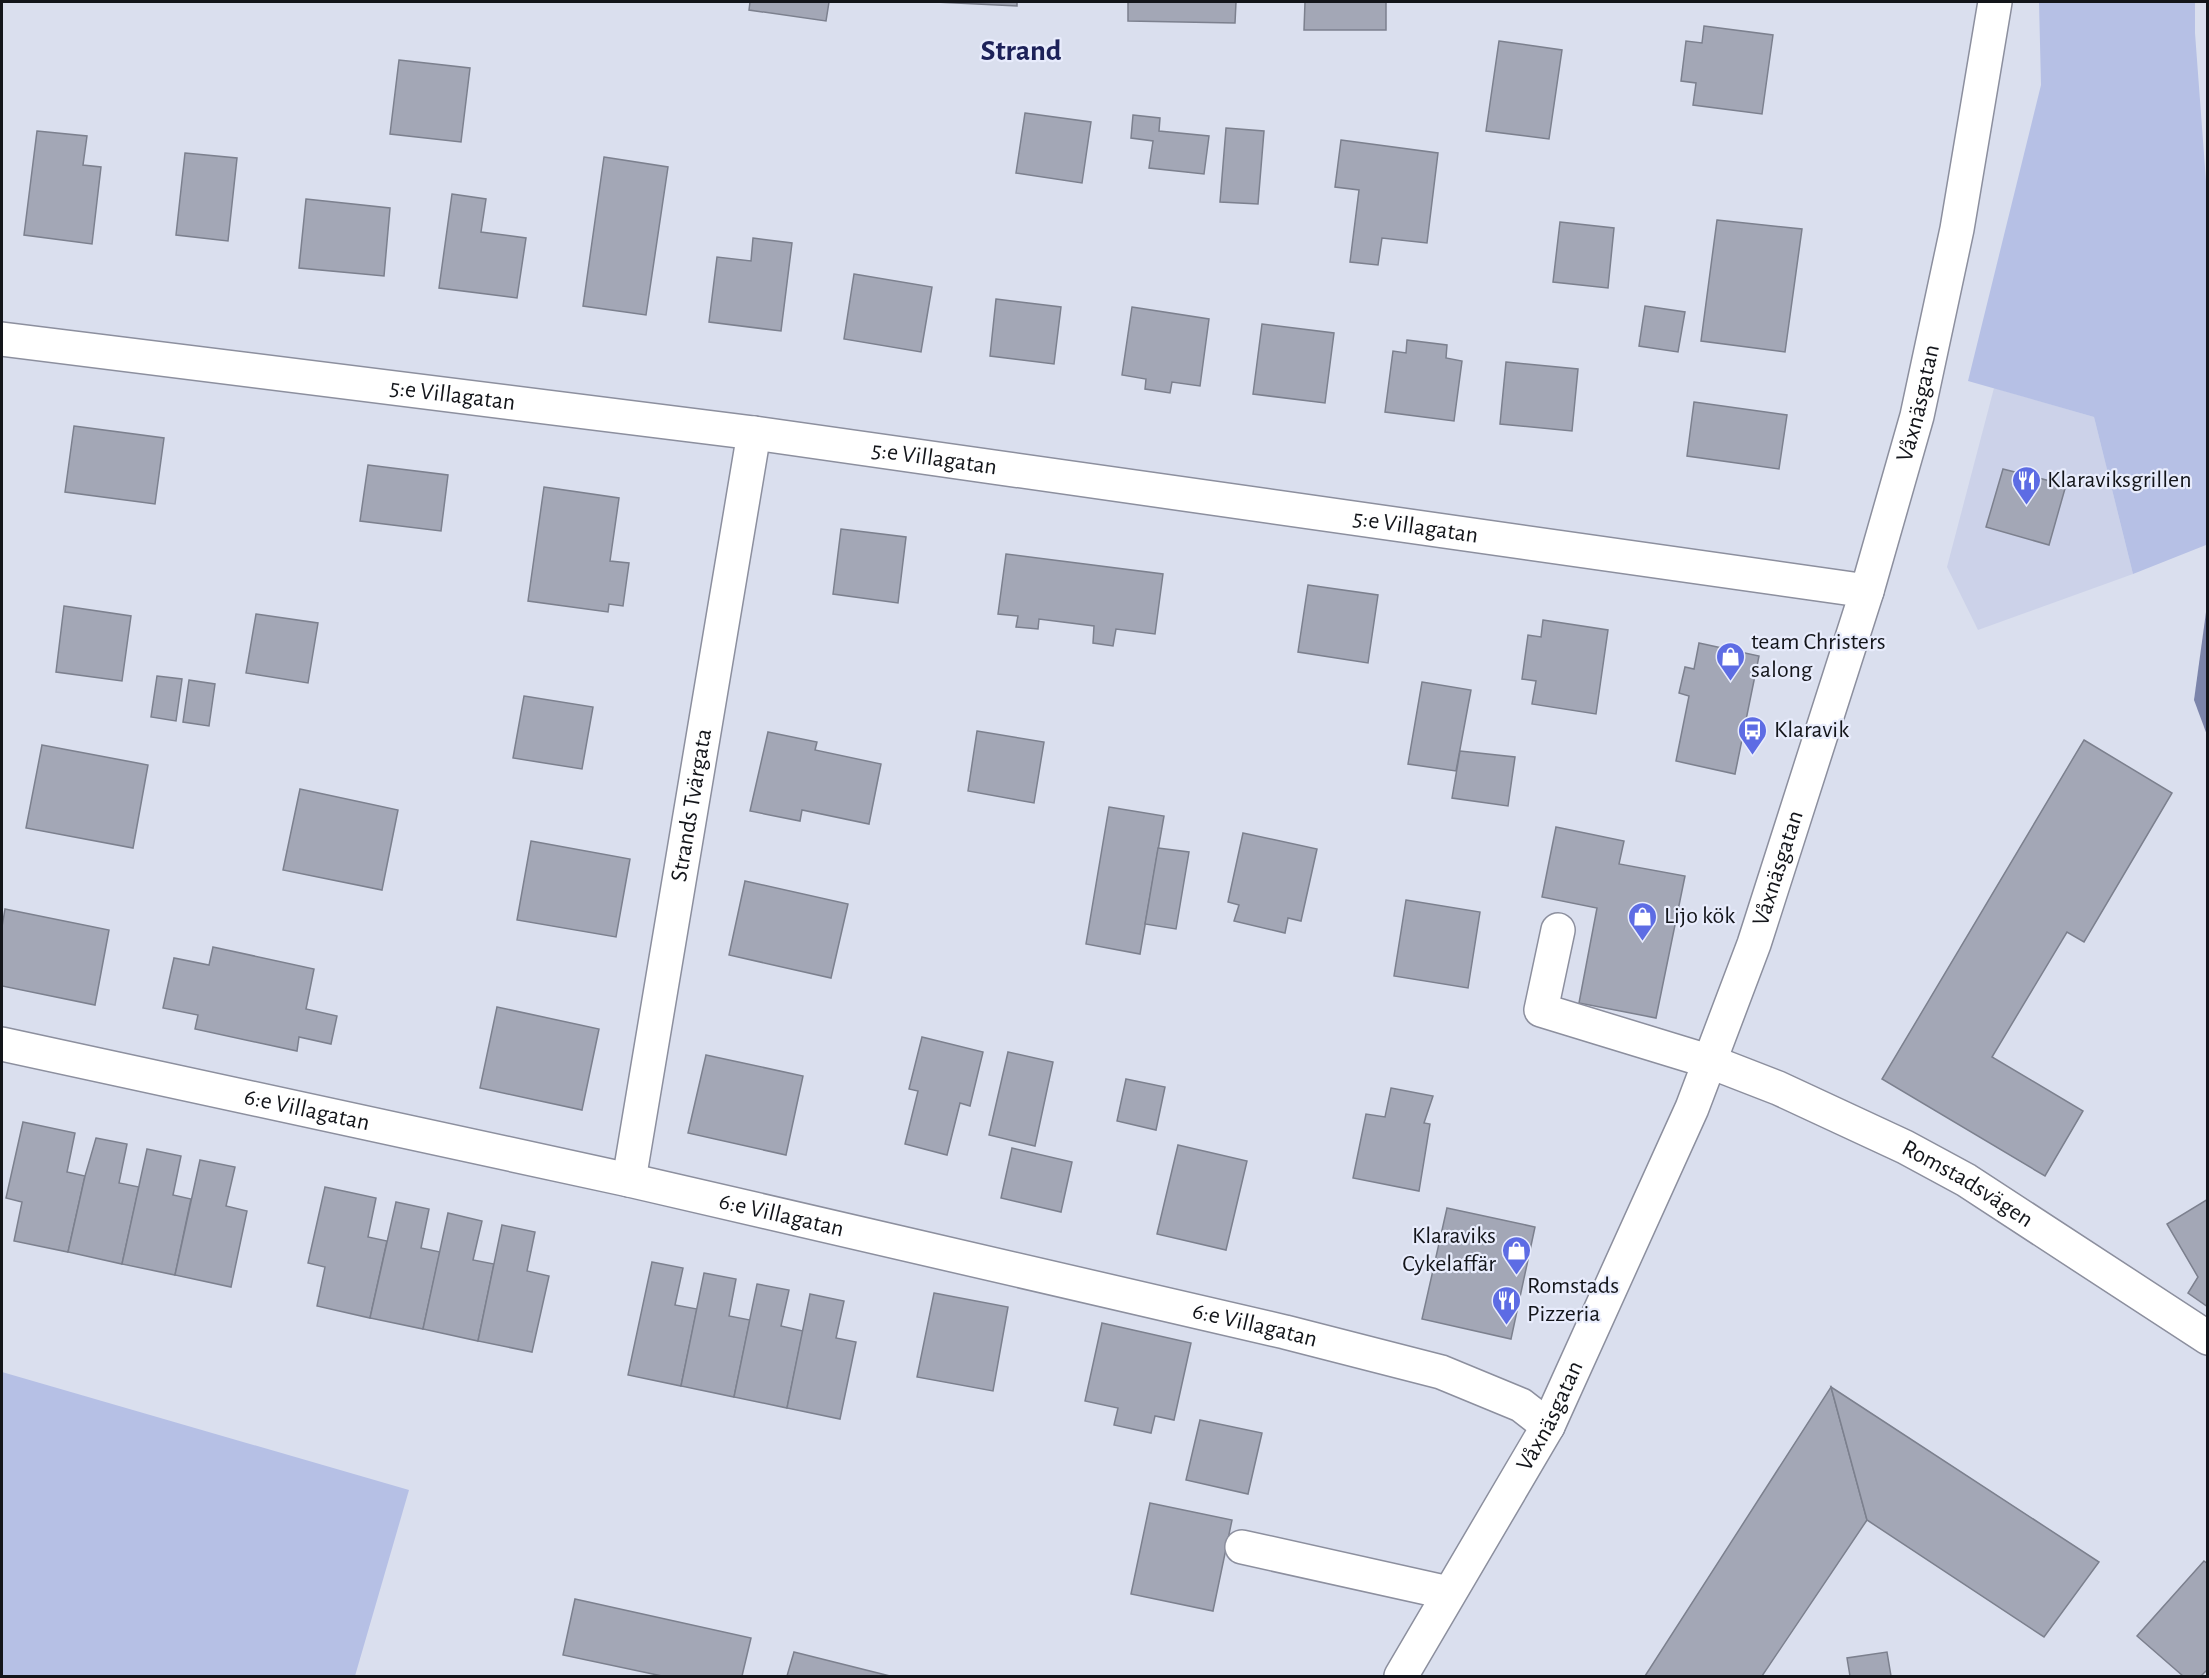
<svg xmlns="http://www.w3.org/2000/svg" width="2209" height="1678" font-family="'Alegreya Sans',sans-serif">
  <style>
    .built { fill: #ccd2e9 }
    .green { fill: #b6c0e5 }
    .water { fill: #7b84aa }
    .building { fill: #a3a7b6; stroke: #7c808e; stroke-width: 1.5 }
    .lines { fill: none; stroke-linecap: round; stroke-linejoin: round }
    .minor-casing { stroke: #8c8f9e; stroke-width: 36 }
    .minor { stroke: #fff; stroke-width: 33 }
    .labels { text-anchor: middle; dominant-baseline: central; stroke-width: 4.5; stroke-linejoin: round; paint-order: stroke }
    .street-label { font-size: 24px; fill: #13151a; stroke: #e8ecfc }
    .poi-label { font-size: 24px; fill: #13151a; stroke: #e8ecfc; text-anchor: start }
    .district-label { font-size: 30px; font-weight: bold; fill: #1c2159; stroke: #e8ecfc }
  </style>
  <rect width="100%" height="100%" fill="#dadfee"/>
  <!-- built -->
  <polygon class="built" points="1994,388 2094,417 2133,574 1978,630 1947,567"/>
  <!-- green -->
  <g class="green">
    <polygon points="2039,2 2195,2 2195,33 2208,208 2207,531 2206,545 2133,574 2094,417 1968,381 2041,85"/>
    <polygon points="2,1372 409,1490 355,1676 2,1676"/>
  </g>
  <!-- water -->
  <polygon class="water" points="2207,605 2207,735 2194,700"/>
  <!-- building -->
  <g class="building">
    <polygon points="750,2 829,2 826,21 749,10"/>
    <polygon points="935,2 1017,2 1017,6"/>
    <polygon points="1128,2 1236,2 1235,23 1128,21"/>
    <polygon points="1305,2 1386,2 1386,30 1304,30"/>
    <polygon points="1704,26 1773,35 1762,114 1693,105 1696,83 1681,81 1686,41 1702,43"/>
    <polygon points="1499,41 1562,50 1549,139 1486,131"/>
    <polygon points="399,60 470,68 461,142 390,134"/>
    <polygon points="1025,113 1091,122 1082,183 1016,173"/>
    <polygon points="1133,115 1160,118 1159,131 1209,136 1204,174 1149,168 1153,141 1131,138"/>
    <polygon points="1226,128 1264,131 1258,204 1220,202"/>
    <polygon points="37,131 87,136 83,165 101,167 92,244 24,235"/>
    <polygon points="1341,140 1438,153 1427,243 1382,238 1378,265 1350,262 1359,190 1335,187"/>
    <polygon points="185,153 237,158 228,241 176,235"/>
    <polygon points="604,157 668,167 646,315 583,306"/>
    <polygon points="452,194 486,199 481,232 526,238 517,298 439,288"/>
    <polygon points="306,199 390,208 384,276 299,268"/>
    <polygon points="1717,220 1802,229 1785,352 1701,341"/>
    <polygon points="1560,222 1614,228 1608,288 1553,282"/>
    <polygon points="753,238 792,243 781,331 709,322 717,257 751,261"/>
    <polygon points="854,274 932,287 921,352 844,339"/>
    <polygon points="996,299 1061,307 1054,364 990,356"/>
    <polygon points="1645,306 1685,312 1678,352 1639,346"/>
    <polygon points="1132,307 1209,319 1200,386 1172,382 1170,393 1145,389 1146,379 1122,375"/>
    <polygon points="1262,324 1334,333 1325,403 1253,394"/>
    <polygon points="1407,340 1447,345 1446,358 1462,361 1454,421 1385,412 1393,351 1406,353"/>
    <polygon points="1506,362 1578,369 1572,431 1500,424"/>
    <polygon points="1694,402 1787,415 1779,469 1687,456"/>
    <polygon points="74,426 164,438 155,504 65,492"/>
    <polygon points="368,465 448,475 441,531 360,521"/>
    <polygon points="2003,469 2066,485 2049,545 1986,527"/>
    <polygon points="544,487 619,498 610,561 629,563 623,606 609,604 608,612 528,601"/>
    <polygon points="841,529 906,537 898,603 833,594"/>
    <polygon points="1006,554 1163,574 1155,634 1116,629 1113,646 1093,643 1094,626 1039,619 1038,629 1016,627 1018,616 998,614"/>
    <polygon points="1308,585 1378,595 1368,663 1298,652"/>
    <polygon points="64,606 131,616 122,681 56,672"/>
    <polygon points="256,614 318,623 308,683 246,673"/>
    <polygon points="1543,620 1608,630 1596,714 1532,704 1536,681 1522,679 1528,635 1541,637"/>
    <polygon points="1699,643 1759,656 1735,774 1676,761 1689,696 1679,693 1685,667 1694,669"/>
    <polygon points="157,676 182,679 176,721 151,717"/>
    <polygon points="189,680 215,684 209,726 183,722"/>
    <polygon points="1422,682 1471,690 1456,771 1408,764"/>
    <polygon points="524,696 593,707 582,769 513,758"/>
    <polygon points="977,731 1044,742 1034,803 968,791"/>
    <polygon points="768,732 817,742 815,750 881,764 869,824 802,810 800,821 750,811"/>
    <polygon points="2084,740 2172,793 2084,942 2067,932 1992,1057 2083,1111 2045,1176 1882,1079"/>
    <polygon points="42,745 148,765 133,848 26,828"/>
    <polygon points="1460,751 1515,757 1508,806 1452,798"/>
    <polygon points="300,789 398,810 382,890 283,870"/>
    <polygon points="1109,807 1164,816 1140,954 1086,944"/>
    <polygon points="1556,827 1624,841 1619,864 1685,876 1656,1018 1579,1003 1597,908 1542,897"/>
    <polygon points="1243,833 1317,849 1301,921 1288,918 1285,933 1234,921 1239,905 1228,902"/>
    <polygon points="531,841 630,859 616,937 517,920"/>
    <polygon points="1158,848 1189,852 1176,929 1145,924"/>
    <polygon points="745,881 848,904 831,978 729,955"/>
    <polygon points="1406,900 1480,912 1468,988 1394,976"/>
    <polygon points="5,909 109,930 95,1005 2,986 2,927"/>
    <polygon points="213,947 314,969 306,1009 337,1016 331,1044 299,1037 297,1051 195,1029 198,1015 163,1008 174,958 209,965"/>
    <polygon points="497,1007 599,1029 582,1110 480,1088"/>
    <polygon points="922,1037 983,1052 970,1106 960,1103 947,1155 905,1144 918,1091 909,1089"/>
    <polygon points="1008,1052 1053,1062 1035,1146 989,1135"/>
    <polygon points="706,1055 803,1076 786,1155 688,1133"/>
    <polygon points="1126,1079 1165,1087 1156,1130 1117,1121"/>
    <polygon points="1391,1088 1433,1096 1424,1123 1430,1124 1419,1191 1353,1178 1366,1114 1385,1117"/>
    <polygon points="23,1122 75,1133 67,1172 85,1176 68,1252 14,1241 22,1202 6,1198"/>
    <polygon points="96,1138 127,1144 119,1183 139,1187 122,1264 68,1252 85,1176"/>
    <polygon points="1178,1145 1247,1161 1226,1250 1157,1234"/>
    <polygon points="1012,1148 1072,1162 1061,1212 1001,1198"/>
    <polygon points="147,1149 181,1156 173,1195 191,1199 175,1275 122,1264"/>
    <polygon points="200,1160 235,1167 226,1206 247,1211 231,1287 175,1275"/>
    <polygon points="325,1187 376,1198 368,1237 387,1241 370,1318 317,1306 325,1267 308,1263"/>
    <polygon points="2208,1199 2208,1307 2188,1293 2198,1277 2167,1224"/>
    <polygon points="396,1202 429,1209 421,1248 440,1252 423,1329 370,1318"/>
    <polygon points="1447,1208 1535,1227 1511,1339 1422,1319"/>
    <polygon points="448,1213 482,1221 473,1260 494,1264 478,1341 423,1329"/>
    <polygon points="502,1225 535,1232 527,1271 549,1276 532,1352 478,1341"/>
    <polygon points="652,1262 683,1268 675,1305 697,1309 681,1386 628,1375"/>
    <polygon points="704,1273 736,1279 729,1316 750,1320 734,1397 681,1386"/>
    <polygon points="757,1284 789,1290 781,1326 803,1331 787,1408 734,1397"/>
    <polygon points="934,1293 1008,1307 993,1391 917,1377"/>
    <polygon points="810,1294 844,1301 836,1338 856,1342 840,1419 787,1408"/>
    <polygon points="1102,1323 1191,1343 1174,1420 1155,1416 1151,1433 1114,1425 1118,1408 1085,1401"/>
    <polygon points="1831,1387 1867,1520 1762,1676 1645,1676"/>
    <polygon points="1831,1387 2099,1562 2044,1637 1867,1520"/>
    <polygon points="1200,1420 1262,1433 1248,1494 1186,1480"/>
    <polygon points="1150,1503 1232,1520 1213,1611 1131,1594"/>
    <polygon points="2204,1561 2208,1564 2208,1669 2201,1676 2183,1676 2137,1636"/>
    <polygon points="575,1599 751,1638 742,1676 662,1676 563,1655"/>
    <polygon points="794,1652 890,1676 787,1676"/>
    <polygon points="1887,1652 1891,1676 1850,1676 1847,1658"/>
  </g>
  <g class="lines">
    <defs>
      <g id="minor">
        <path id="s1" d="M2 339 754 433 1867 591"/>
        <path id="s2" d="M1558 930 1541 1010 1711 1062 1778 1088 1905 1147 1966 1180 2208 1338"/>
        <path id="s3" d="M2 1044 629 1180 1285 1332 1441 1372 1521 1405 1548 1426"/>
        <path id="s4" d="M629 1180 754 433"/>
        <polyline points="1242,1547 1449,1593"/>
        <path id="s5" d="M1401 1676 1548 1426 1692 1108 1754 944 1867 591 1917 416 1957 229 1995 2"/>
      </g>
    </defs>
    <!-- minor casing -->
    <use href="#minor" class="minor-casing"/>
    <!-- minor -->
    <use href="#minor" class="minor"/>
  </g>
  <!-- icons -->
  <defs>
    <symbol id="restaurant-pin" viewBox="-11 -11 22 30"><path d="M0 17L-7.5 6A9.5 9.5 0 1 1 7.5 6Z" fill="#5d6ce4" stroke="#e8ecfc"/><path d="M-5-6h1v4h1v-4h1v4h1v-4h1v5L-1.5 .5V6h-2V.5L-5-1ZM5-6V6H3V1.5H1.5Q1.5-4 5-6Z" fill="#fff"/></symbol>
    <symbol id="shop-pin" viewBox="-11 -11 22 30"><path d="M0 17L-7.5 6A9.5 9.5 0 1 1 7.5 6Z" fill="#5d6ce4" stroke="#e8ecfc"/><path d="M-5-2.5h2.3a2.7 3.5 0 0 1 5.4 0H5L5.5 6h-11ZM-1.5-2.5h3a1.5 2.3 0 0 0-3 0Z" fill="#fff"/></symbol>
    <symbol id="bus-pin" viewBox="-11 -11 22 30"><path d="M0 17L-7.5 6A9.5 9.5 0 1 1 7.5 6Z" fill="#5d6ce4" stroke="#e8ecfc"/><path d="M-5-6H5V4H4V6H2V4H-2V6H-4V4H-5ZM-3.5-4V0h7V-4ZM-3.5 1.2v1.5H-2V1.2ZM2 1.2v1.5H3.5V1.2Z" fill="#fff"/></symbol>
  </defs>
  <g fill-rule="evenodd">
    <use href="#restaurant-pin" x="2010" y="464" width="33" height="45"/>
    <use href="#shop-pin" x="1714" y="640" width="33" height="45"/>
    <use href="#bus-pin" x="1736" y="714" width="33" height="45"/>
    <use href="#shop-pin" x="1626" y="900" width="33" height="45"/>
    <use href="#shop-pin" x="1500" y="1234" width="33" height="45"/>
    <use href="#restaurant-pin" x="1490" y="1284" width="33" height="45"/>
  </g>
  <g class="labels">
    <!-- street labels -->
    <g class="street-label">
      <text stroke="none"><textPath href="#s1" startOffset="454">5:e Villagatan</textPath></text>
      <text stroke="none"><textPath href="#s5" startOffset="1380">Våxnäsgatan</textPath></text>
      <text stroke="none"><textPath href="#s1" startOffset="940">5:e Villagatan</textPath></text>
      <text stroke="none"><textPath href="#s1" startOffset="1426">5:e Villagatan</textPath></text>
      <text stroke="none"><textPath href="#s4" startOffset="380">Strands Tvärgata</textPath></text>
      <text stroke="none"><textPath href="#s5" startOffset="894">Våxnäsgatan</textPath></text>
      <text stroke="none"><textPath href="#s3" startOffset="312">6:e Villagatan</textPath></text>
      <text stroke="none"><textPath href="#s2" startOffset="544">Romstadsvägen</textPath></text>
      <text stroke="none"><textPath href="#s3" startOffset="798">6:e Villagatan</textPath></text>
      <text stroke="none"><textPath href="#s3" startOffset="1284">6:e Villagatan</textPath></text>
      <text stroke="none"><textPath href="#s5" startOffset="300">Våxnäsgatan</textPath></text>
    </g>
    <!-- poi labels -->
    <g class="poi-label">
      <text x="2047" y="480">Klaraviksgrillen</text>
      <text x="1751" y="642">team Christers<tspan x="1751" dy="28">salong</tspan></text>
      <text x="1774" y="730">Klaravik</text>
      <text x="1664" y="916">Lijo kök</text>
      <text x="1496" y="1236" text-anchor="end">Klaraviks<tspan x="1496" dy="28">Cykelaffär</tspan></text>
      <text x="1527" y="1286">Romstads<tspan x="1527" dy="28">Pizzeria</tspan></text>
    </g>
    <!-- district labels -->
    <g class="district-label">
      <text x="1021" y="51">Strand</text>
    </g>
  </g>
  <!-- border -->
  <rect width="2209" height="1678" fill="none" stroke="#13151a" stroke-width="6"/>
</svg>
